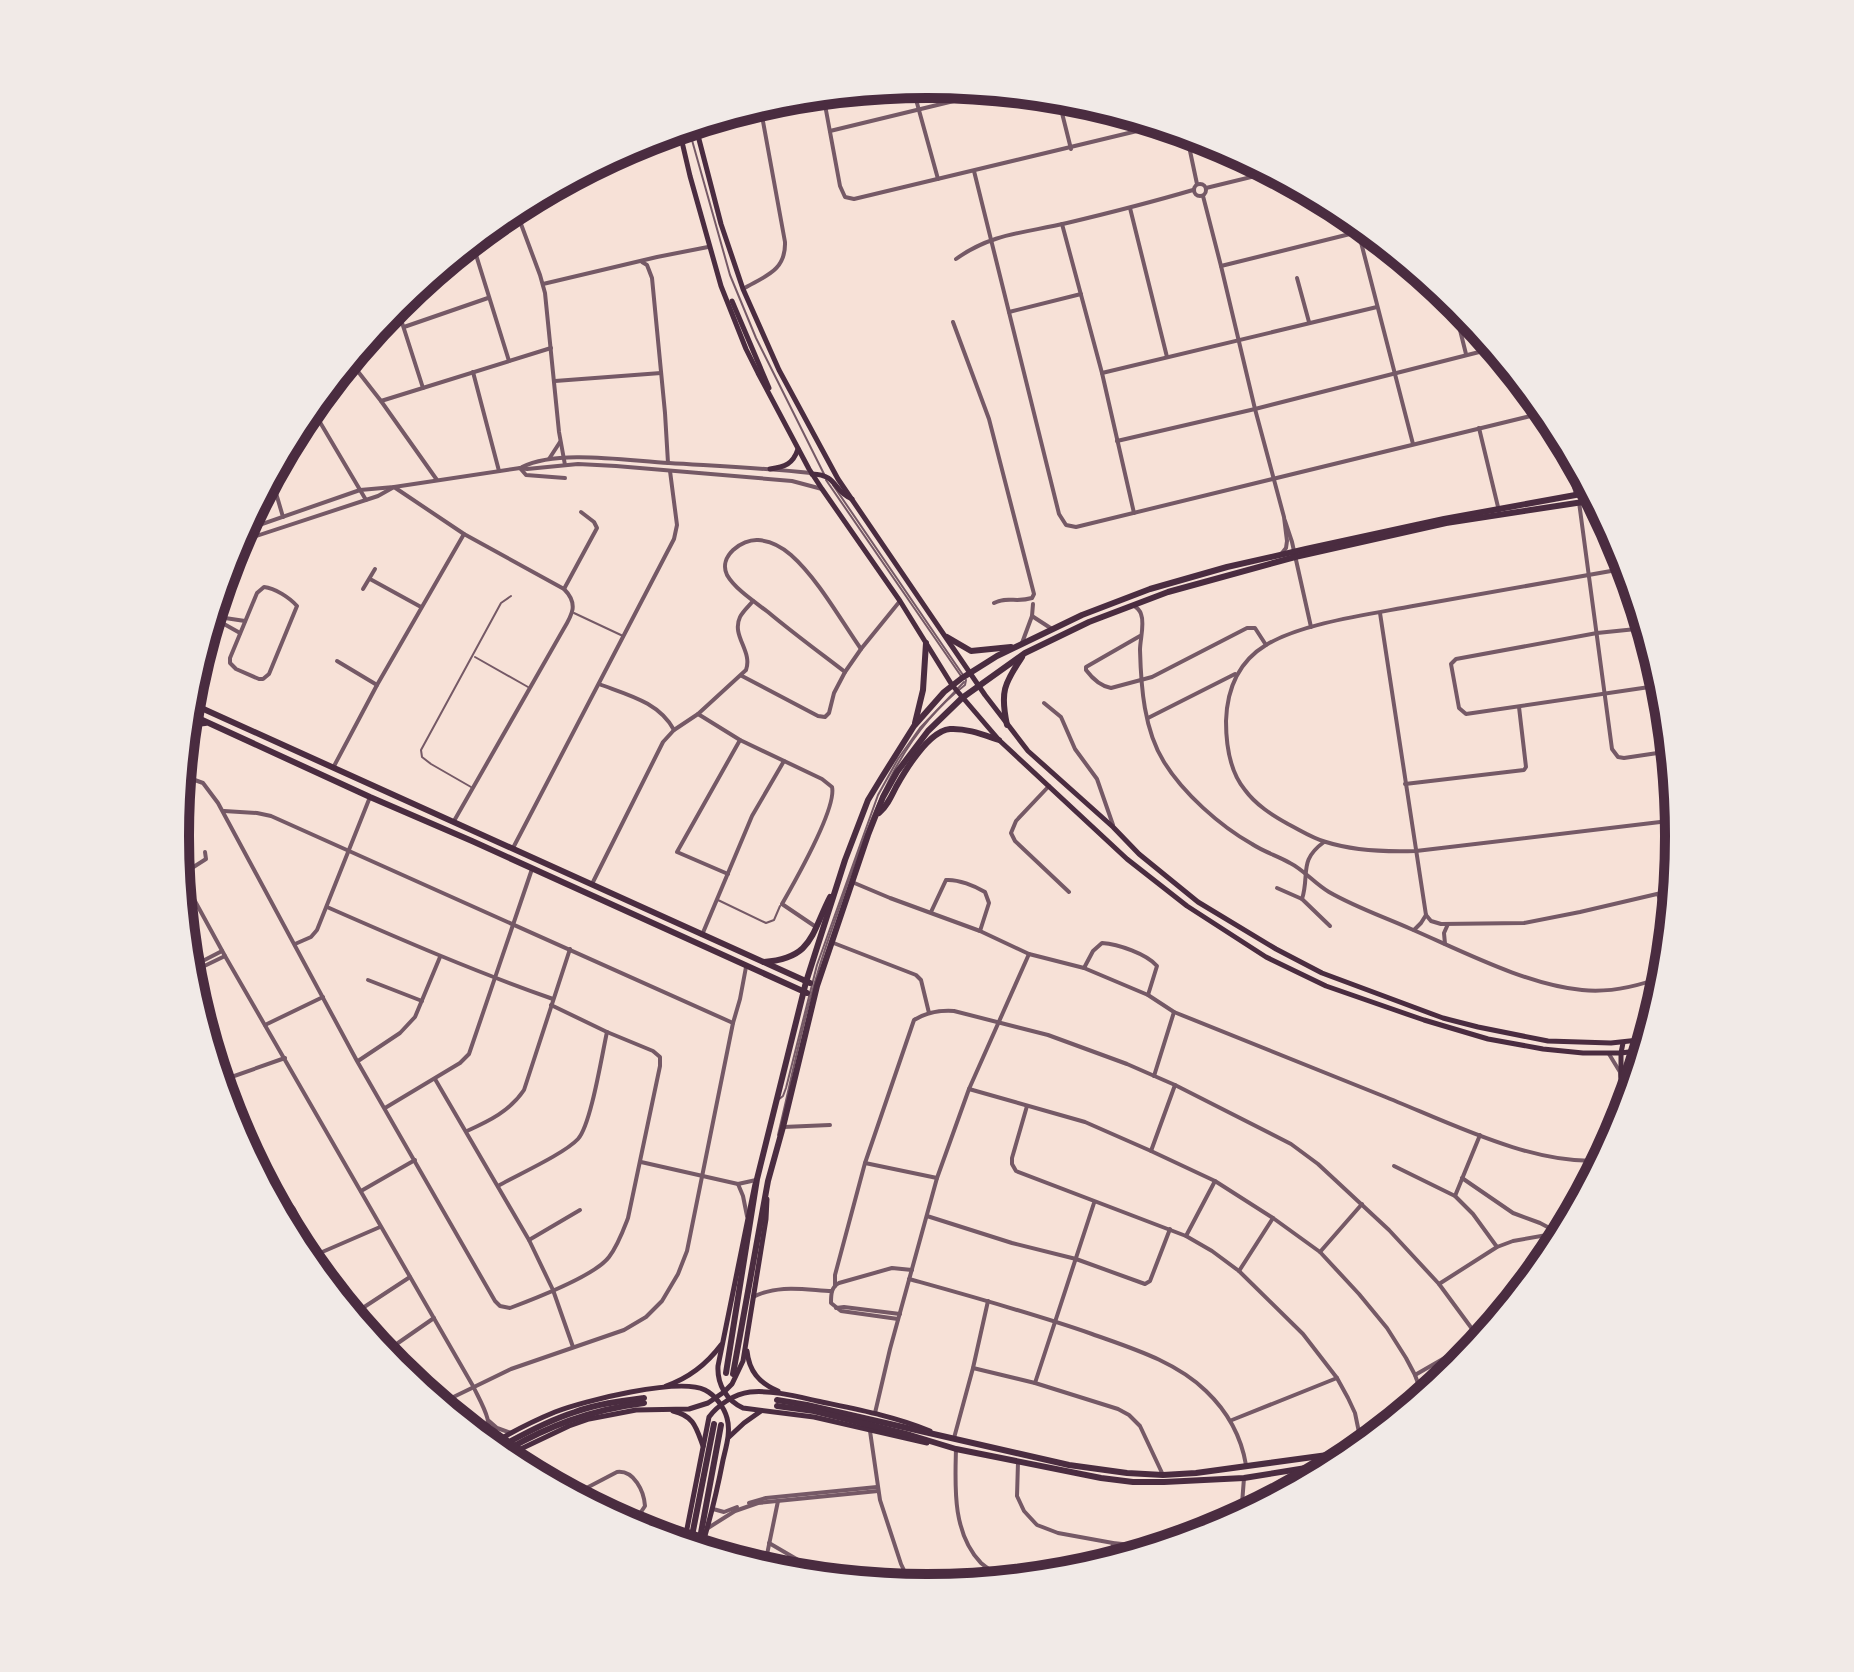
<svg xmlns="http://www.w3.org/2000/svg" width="1854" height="1672" font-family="'DejaVu Sans',sans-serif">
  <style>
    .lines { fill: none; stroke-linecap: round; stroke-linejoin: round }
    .service { stroke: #755966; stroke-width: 2 }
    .minor { stroke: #755966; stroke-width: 4 }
    .tertiary { stroke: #755966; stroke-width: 4 }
    .secondary { stroke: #4a2c40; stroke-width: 5 }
    .primary { stroke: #4a2c40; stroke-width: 6 }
    .rim { fill: none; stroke: #4a2c40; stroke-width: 10 }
  </style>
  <rect width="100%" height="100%" fill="#f7e1d7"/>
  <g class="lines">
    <!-- service -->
    <g class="service">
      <polyline points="688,126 730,275 756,338 824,474"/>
      <polyline points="826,480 961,676"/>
      <polyline points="833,485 963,675"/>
      <polyline points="574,613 623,636"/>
      <polyline points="475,657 528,687"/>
      <polyline points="471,787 431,764 422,757 421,750 501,603 511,596"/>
      <polyline points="718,900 766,923 774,920 780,906"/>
      <polyline points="778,1100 783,1096 786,1088 817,965 878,795 898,759 920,728 964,682"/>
      <path d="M778 1135C791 1082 801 1027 817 975 826 943 838 913 848 882 875 808 899 736 965 685L966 680"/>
    </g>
    <!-- minor -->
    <g class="minor">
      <polyline points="912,85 938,179"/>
      <polyline points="823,94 840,186 845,197 854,199 1162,125"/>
      <polyline points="1058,97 1071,149"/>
      <polyline points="1134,117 1138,131"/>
      <polyline points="830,131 995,91"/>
      <polyline points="1186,132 1197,184"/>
      <polyline points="974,171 1059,514 1066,525 1076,527 1547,412"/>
      <circle cx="1200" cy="190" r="6"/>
      <polyline points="1206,188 1272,172"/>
      <polyline points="1203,196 1221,266 1255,409 1284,517 1287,541 1286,548 1282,553"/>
      <polyline points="515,208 540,275 545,293 559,432 565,465"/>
      <polyline points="1130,208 1167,357"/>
      <polyline points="1355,219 1413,444"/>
      <polyline points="1062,224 1102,373 1134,513"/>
      <polyline points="472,242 509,361"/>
      <path d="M956 259C992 233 1025 233 1067 223 1109 213 1152 202 1193 190"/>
      <polyline points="642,262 647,265 652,278 665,413 668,463"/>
      <polyline points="1221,266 1358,232"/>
      <polyline points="1297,278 1309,322"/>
      <polyline points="543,284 657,257 708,247"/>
      <path d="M743 289C765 276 786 271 785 242L760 105"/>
      <polyline points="1452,298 1466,354"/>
      <polyline points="396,304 423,388"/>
      <polyline points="1009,312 1081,294"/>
      <path d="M953 322 989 419 1034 594 1032 598C1016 603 1007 596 994 603"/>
      <polyline points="404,327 488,298"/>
      <polyline points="349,360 381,401 437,480"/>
      <polyline points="473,372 499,471"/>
      <polyline points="1102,373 1377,307"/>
      <polyline points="555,381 661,373"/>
      <polyline points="381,401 551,348"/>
      <polyline points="311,407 366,500"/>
      <polyline points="1479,428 1499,511"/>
      <polyline points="1563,439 1576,495"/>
      <polyline points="1117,441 1255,409 1495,348"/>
      <polyline points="549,459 560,442"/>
      <polyline points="520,468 526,475 565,478"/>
      <polyline points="271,476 283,517"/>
      <path d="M394 487 464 534 564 589C579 604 572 615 563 630L454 821"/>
      <polyline points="1579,502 1612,749 1618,757 1624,758 1671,751"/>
      <polyline points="1285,521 1292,542 1311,627"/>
      <path d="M1628 568C1556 581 1484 593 1413 606 1371 614 1302 623 1266 645 1238 662 1227 690 1226 721 1226 745 1230 772 1245 790 1256 805 1272 815 1288 824 1300 830 1312 838 1326 842 1354 851 1387 852 1416 851L1677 820"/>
      <polyline points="370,579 421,607"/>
      <path d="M264 587C275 588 290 598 297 606L269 674 263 679H259L236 669 230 663V658L257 593Z"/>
      <polyline points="363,589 375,569"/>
      <polyline points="564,589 597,528 594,522 581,512"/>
      <path d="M1133 605C1136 607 1140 610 1141 614 1145 624 1140 639 1140 650 1141 687 1144 730 1164 762 1183 793 1220 826 1252 844 1264 852 1278 856 1290 863 1304 870 1314 883 1329 892 1355 907 1384 917 1411 929 1462 951 1527 985 1582 990 1610 993 1639 986 1665 976"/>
      <polyline points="213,612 225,618 245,621"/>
      <polyline points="1380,613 1426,915"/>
      <polyline points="1032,616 1052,629"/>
      <polyline points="210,621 224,624 240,633"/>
      <polyline points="1646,628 1597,633 1456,659 1451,664 1459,708 1466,714 1663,685"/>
      <path d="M1140 636 1086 667V670C1092 678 1100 686 1111 688L1152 677 1247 628H1255L1266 645"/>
      <polyline points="1022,643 1032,616 1033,604"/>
      <polyline points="337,661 377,685"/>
      <path d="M845 672C819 652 793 633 768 612 755 602 735 589 727 575 718 556 742 539 758 540 771 541 782 547 791 555 818 579 840 619 861 649"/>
      <polyline points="742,676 818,716 825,717 829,713 834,693 845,672 861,649 900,601"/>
      <path d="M599 684C628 695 659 702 674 730"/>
      <polyline points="1044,703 1061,717 1075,749 1097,779 1113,825"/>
      <path d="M698 714 740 740 822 779 832 787C837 808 794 883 782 904L816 927"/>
      <polyline points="1148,718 1235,674"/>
      <polyline points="333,768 377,685 464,534"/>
      <path d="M181 775 203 783 218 803 357 1061 495 1301 500 1306 510 1308C534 1299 595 1276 609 1257 618 1245 623 1231 628 1218L660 1066V1057L653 1051 607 1032 551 1005"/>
      <polyline points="1405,784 1524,770 1526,767 1519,707"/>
      <polyline points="1049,786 1016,821 1011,833 1015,841 1069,892"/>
      <polyline points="224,811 257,813 271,816 733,1023"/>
      <polyline points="513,848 674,539 677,525 670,471"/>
      <polyline points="728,874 677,852 740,740"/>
      <polyline points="181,875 206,859 205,852"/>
      <path d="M852 882 890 898 980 931 1029 954 1084 968 1148 995 1174 1012C1243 1040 1313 1068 1383 1096 1446 1121 1535 1167 1603 1160"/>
      <path d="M592 884 663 742 674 730 698 714 746 670C753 651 731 636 740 617 743 611 749 606 753 601"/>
      <polyline points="1277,888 1302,899 1330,926"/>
      <polyline points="1658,894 1670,928"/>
      <path d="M1302 899C1310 874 1298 861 1324 842"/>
      <path d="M327 907C402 940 476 972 553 999"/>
      <path d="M931 912 946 880C958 879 975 886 985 892L989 903 980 931"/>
      <polyline points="1426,915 1431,921 1441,924 1524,923 1580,912 1674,890"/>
      <polyline points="1414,930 1421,923 1426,915"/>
      <polyline points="702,935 752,816 784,761"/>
      <polyline points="831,942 916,975 921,980 929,1013"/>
      <polyline points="295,944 311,937 317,930 370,797"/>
      <polyline points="1445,944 1444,933 1448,924"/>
      <path d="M1084 968 1093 951 1102 943C1118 944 1147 954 1157 966L1148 995"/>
      <polyline points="188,971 194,971 225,956"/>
      <polyline points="189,971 191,967 222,951"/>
      <polyline points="368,980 422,1001"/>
      <polyline points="265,1025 323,997"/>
      <polyline points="1609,1054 1620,1072 1623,1121"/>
      <polyline points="358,1061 400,1033 415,1017 440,957"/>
      <polyline points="1622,1075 1630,1060 1639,1051"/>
      <polyline points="1154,1076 1174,1012"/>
      <polyline points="219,1079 283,1196 294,1209 315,1255"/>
      <polyline points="435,1079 529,1240 553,1290 573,1347"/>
      <polyline points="220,1081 285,1058"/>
      <polyline points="969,1089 1085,1122 1151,1151 1215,1181 1273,1218 1320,1252 1359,1294 1387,1328 1406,1358 1415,1375 1423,1397"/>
      <polyline points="1027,1106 1012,1158 1012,1164 1016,1171 1186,1236 1212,1251 1239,1271 1303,1334 1337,1378 1348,1398 1355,1413 1362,1447"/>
      <polyline points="385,1108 460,1063 469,1054 532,869"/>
      <polyline points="783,1127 830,1125"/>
      <path d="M467 1131C489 1121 510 1111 524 1090L570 949"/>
      <polyline points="1151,1151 1175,1085"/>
      <polyline points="641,1162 738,1184 756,1180"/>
      <polyline points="865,1163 937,1178"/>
      <polyline points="1394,1166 1455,1196 1473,1214 1497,1247"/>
      <polyline points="1462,1178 1513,1213 1540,1223 1555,1231"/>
      <polyline points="738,1184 743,1196 747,1216"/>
      <path d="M498 1186C517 1175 564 1154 578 1139 591 1125 602 1054 607 1032"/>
      <polyline points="361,1191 415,1160"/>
      <polyline points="1455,1196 1480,1135"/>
      <polyline points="275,1203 283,1196"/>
      <polyline points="927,1216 1012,1243 1076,1259 1145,1284 1150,1281 1170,1229"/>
      <polyline points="1186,1236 1215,1181"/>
      <polyline points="529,1240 580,1210"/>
      <polyline points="1320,1252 1362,1204"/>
      <polyline points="1239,1271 1273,1218"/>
      <path d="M909 1279C970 1296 1032 1313 1092 1334 1131 1348 1175 1361 1206 1391 1228 1412 1241 1435 1246 1465"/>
      <polyline points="1439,1284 1497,1247 1513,1241 1564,1232"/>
      <path d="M835 1286V1275L865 1163 914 1020C927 1012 939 1010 954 1011L1048 1035 1127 1064 1175 1085 1291 1144 1318 1164 1389 1230 1439 1284 1481 1341"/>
      <path d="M753 1297C778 1284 806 1290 832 1291"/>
      <polyline points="836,1308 844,1307 900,1314"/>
      <polyline points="352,1315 410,1277"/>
      <path d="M898 1319 841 1311 831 1303C831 1295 831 1287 839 1283L892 1268 912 1270"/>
      <polyline points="385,1355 398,1343 434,1318"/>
      <polyline points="390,1362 405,1376"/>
      <polyline points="973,1368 1035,1383 1118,1409 1129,1415 1140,1426 1163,1475"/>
      <polyline points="1415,1375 1488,1333"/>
      <polyline points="1035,1383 1094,1203"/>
      <polyline points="439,1404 511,1369 624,1330 646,1317 662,1301 678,1274 687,1251 733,1023 740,999 746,967"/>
      <polyline points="875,1413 890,1349 937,1178 969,1089 1029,954"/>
      <polyline points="1232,1420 1337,1378"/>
      <polyline points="954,1438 973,1368 988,1301"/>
      <polyline points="1018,1462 1017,1496 1024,1511 1037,1525 1058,1533 1113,1543 1158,1548"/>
      <path d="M573 1495 617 1472C634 1470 644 1491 645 1506L631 1527"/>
      <polyline points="749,1503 766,1498 877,1487"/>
      <polyline points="713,1509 724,1512 737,1507"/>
      <polyline points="1241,1517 1244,1478"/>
      <polyline points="708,1528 735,1511 758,1503 878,1491"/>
      <polyline points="673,1541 685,1539"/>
      <polyline points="769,1543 829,1578"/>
      <polyline points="1111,1562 1113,1543"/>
      <polyline points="764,1569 778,1501"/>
      <polyline points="794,1575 795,1559"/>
    </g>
    <!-- tertiary -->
    <g class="tertiary">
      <path d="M522 467C558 449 629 461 669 463 717 466 764 468 811 473"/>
      <polyline points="242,531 360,490 394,487 520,468 527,469 578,464 616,466 792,481 822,489"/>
      <polyline points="235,543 378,496 394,487"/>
      <path d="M178 870 225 956 473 1386C482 1405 494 1422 487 1443"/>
      <polyline points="306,1259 380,1227"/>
      <polyline points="489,1421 497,1428 511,1433"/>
      <polyline points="870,1431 880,1500 901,1564 912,1587"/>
      <path d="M956 1449C955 1486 952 1533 981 1563 989 1570 998 1575 1007 1580"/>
    </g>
    <!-- secondary -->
    <g class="secondary">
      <polyline points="695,124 721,224 743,289 779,370 838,479 985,695 1028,751 1113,827 1139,854 1198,902 1276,949 1322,973 1443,1018 1478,1027 1548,1041 1611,1043 1648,1039"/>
      <polyline points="679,129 690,176 721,286 746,349 758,373 809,469 822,489 900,601 952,685 999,740 1127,859 1187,906 1266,957 1326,986 1424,1020 1488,1039 1543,1049 1583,1053 1621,1053 1644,1050"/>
      <polyline points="732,301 769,388"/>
      <path d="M770 469C785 467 793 464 798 449"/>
      <path d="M812 474C839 475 832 491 852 499"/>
      <polyline points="1621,1077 1621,1053 1623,1043"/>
      <path d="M755 1184 718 1366C717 1384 726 1400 743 1408L814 1417 927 1443"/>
      <path d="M747 1351C749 1371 759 1383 778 1391"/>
      <path d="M666 1386C689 1378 706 1365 721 1345"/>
      <path d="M673 1411C694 1416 696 1427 703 1446"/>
      <polyline points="729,1437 744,1423 761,1411"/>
      <path d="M490 1445C510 1433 533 1421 555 1412 583 1401 679 1377 705 1390 715 1395 724 1407 727 1418 731 1432 726 1447 723 1460 717 1491 710 1520 701 1549"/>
      <polyline points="504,1457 569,1426 589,1419 636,1410 689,1409 708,1403 724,1392 732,1384 743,1361 766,1219 767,1199"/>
      <path d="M684 1544 709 1417C718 1405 734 1394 750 1392 772 1390 795 1396 817 1401 855 1409 894 1416 930 1431"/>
    </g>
    <!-- primary -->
    <g class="primary">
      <polyline points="947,637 971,651 1011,647"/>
      <polyline points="189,690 199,704"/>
      <polyline points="188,702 810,983"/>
      <polyline points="187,713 370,797 472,841 807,993"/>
      <polyline points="915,723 923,690 926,643"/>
      <path d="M1007 725C1000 692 1004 684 1022 657"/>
      <polyline points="186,729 196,724 205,723"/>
      <path d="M879 813C887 806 891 797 896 787 906 769 929 731 950 729 967 728 984 735 999 740"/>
      <path d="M764 962C813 958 811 934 830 897"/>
      <polyline points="726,1373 757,1179 806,982 845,860 868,800 882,777 914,726 944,692 962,678 997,656 1082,615 1150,589 1227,567 1306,549 1444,519 1592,492"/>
      <polyline points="733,1374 768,1181 783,1127 817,986 868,835 883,797 897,772 928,731 962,698 1025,653 1089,622 1168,592 1295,557 1446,523 1596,500"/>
      <polyline points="777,1400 807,1405 1069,1465 1127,1473 1163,1475 1196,1473 1357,1451"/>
      <polyline points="777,1406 814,1411 910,1435 956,1449 1101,1478 1133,1482 1164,1482 1244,1478 1343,1462"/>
      <path d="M495 1450C521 1435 547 1421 575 1412 597 1404 621 1401 644 1398"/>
      <path d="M500 1454C547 1426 590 1410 644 1403"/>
      <polyline points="690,1546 714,1424"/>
      <polyline points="698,1549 721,1425"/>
    </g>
  </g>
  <!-- crop -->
  <path d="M0 0H1854V1672H0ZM189 836a738 738 0 1 1 1476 0a738 738 0 1 1-1476 0Z" fill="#f1eae7" fill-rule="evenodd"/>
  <path class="rim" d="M189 836a738 738 0 1 1 1476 0a738 738 0 1 1-1476 0Z"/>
</svg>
